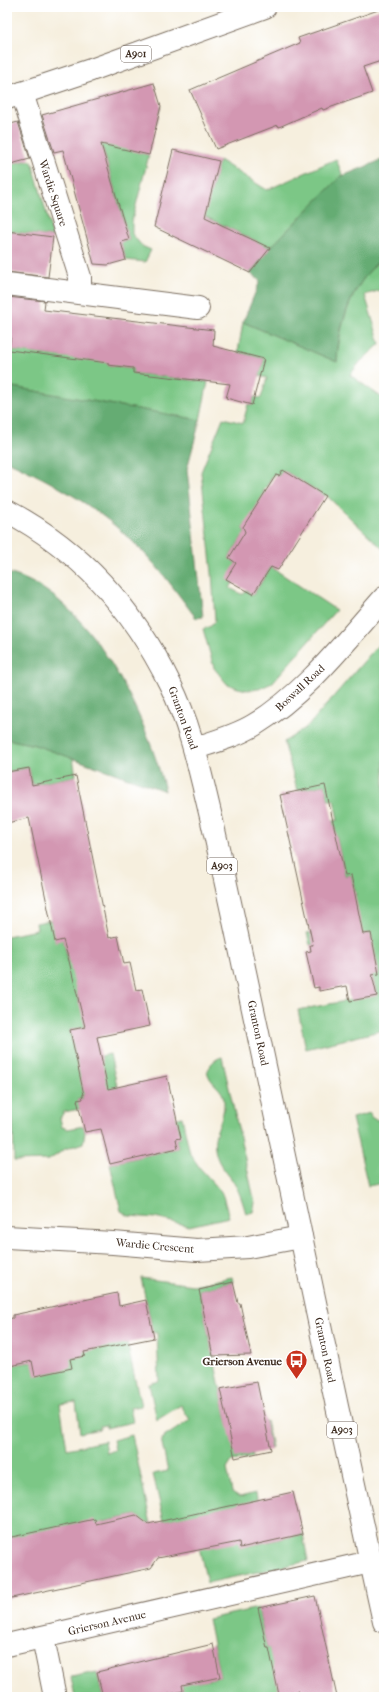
<svg xmlns="http://www.w3.org/2000/svg" width="391" height="1704" font-family="'IM FELL French Canon',serif">
  <style>
    .green { fill: #7cc786; stroke: #5c7852 }
    .forest { fill: #65ac73; stroke: #506b48 }
    .building { fill: #d397b2 }
    .lines { fill: none; stroke-linecap: round; stroke-linejoin: round }
    .street-casing { stroke: #7c6f61; stroke-width: 24 }
    .secondary-casing { stroke: #7c6f61; stroke-width: 24 }
    .primary-casing { stroke: #7c6f61; stroke-width: 24 }
    .street { stroke: #fff; stroke-width: 22 }
    .secondary { stroke: #fff; stroke-width: 22 }
    .primary { stroke: #fff; stroke-width: 22 }
    .labels { text-anchor: middle; dominant-baseline: central; stroke-width: 3.5; stroke-linejoin: round; paint-order: stroke }
    .shield { fill: #fff; stroke: #766a62; stroke-width: 1 }
    .shield-label { font-size: 10px; font-weight: bold; fill: #3b2a1e }
    .street-label { font-size: 11px; fill: #3b2a1e; stroke: #fff }
    .poi-label { font-size: 11px; font-weight: bold; fill: #3b2a1e; stroke: #fff; text-anchor: end }
  </style>
  <rect width="100%" height="100%" fill="#fff"/>
  <filter id="ink" filterUnits="userSpaceOnUse"><feTurbulence type="fractalNoise" baseFrequency=".025" numOctaves="2"/><feDisplacementMap in="SourceGraphic" scale="8" xChannelSelector="R" yChannelSelector="G"/><feConvolveMatrix kernelMatrix="1 2 1 2 8 2 1 2 1" color-interpolation-filters="sRGB"/></filter>
  <filter id="wash" filterUnits="userSpaceOnUse"><feTurbulence type="fractalNoise" baseFrequency=".012" numOctaves="4" result="noise"/><feDisplacementMap in="SourceGraphic" scale="16" xChannelSelector="R" yChannelSelector="G"/><feGaussianBlur stdDeviation="0.9" result="paint"/><feColorMatrix in="noise" values="0 0 0 0 0 0 0 0 0 0 0 0 0 0 0 0 0 1.4 0 .05"/><feComposite in="paint" operator="in"/></filter>
  <g filter="url(#wash)">
    <rect width="100%" height="100%" fill="#f6efde"/>
    <!-- green -->
    <g class="green">
      <polygon points="161,106 156,125 144,122 137,152 149,155 132,221 132,234 142,246 151,250 145,262 126,260 121,242 129,240 103,149 91,152 124,117"/>
      <polygon points="336,159 343,176 340,177 270,248 192,210 211,193 219,160 267,190"/>
      <polygon points="23,161 32,161 53,237 7,231 7,165"/>
      <path d="M384 255V289L365 295 380 344 360 362 350 375 384 399V550L326 495 325 496 283 470 279 476 274 474 263 492 267 495 243 527 245 532 229 558 236 563 233 583 230 588 241 594H244L246 591 253 595 271 567 336 610 272 683 259 689 247 690 238 688 227 684 214 668 203 629 211 626 215 621 212 573 201 472 223 418 243 423 248 404 252 405 254 397 261 398 267 378 259 376 264 359 238 352 243 322 337 362C339 325 351 287 379 261L377 258Z"/>
      <polygon points="7,335 11,336 9,350 108,362 108,365 133,368 133,373 208,382 200,420 7,386"/>
      <polygon points="384,638 384,1030 306,1049 298,1010 377,995 372,975 379,974 370,933 310,945 307,933 323,930 349,897 356,895 351,875 345,876 333,821 338,820 334,800 328,800 325,785 297,790 284,742 308,726"/>
      <polygon points="7,739 35,745 73,758 76,776 32,785 29,768 7,772 7,775"/>
      <polygon points="103,910 62,933 68,961 83,958 90,990 77,993 79,1002 111,1021 70,1030 77,1062 110,1054 118,1090 98,1091 82,1095 83,1099 77,1100 80,1109 64,1112 60,1118 62,1127 68,1129 84,1126 85,1132 83,1143 65,1149 49,1160 14,1161 13,1119 7,1119 7,936 37,930 36,923"/>
      <path d="M222 1057 255 1203 253 1212 246 1214C243 1203 240 1193 234 1183 228 1173 219 1166 216 1154 210 1131 225 1123 224 1101 224 1087 209 1085 207 1070 211 1063 215 1059 222 1057Z"/>
      <polygon points="370,1113 371,1117 376,1120 384,1118 384,1183 368,1186 352,1118"/>
      <polygon points="182,1117 190,1154 200,1168 218,1188 223,1196 229,1217 189,1226 155,1218 129,1216 121,1211 110,1164 178,1148 176,1139 181,1138 171,1120"/>
      <polygon points="232,1277 233,1282 199,1290 229,1429 266,1421 272,1448 252,1452 253,1457 232,1461 227,1469 232,1492 240,1497 256,1493 260,1513 234,1519 240,1548 303,1534 308,1561 207,1583 192,1515 164,1521 153,1474 168,1471 161,1439 190,1420 181,1405 157,1420 149,1384 159,1381 157,1333 137,1330 151,1323 141,1278 193,1285"/>
      <path d="M122 1320 141 1406 130 1408 133 1422 106 1428V1425L100 1426V1429L80 1433 76 1402 60 1404 67 1449 105 1441 107 1453 115 1450 113 1440 132 1435 152 1529 136 1515 103 1522 100 1525 7 1538V1350L10 1365C35 1361 60 1361 84 1356L81 1340Z"/>
      <polygon points="258,1608 267,1648 287,1644 279,1695 298,1691 299,1697 157,1697 183,1691 175,1654 187,1652 194,1682 220,1677 208,1619"/>
      <polygon points="97,1672 103,1697 75,1697 71,1677"/>
    </g>
    <!-- forest -->
    <g class="forest">
      <path d="M384 159V255L377 258 379 261C351 287 338 325 337 362L243 322 260 281 250 273 270 248 340 177Z"/>
      <path d="M7 386 200 420 187 469 203 617 196 618C177 593 160 568 138 547 101 509 55 483 7 461Z"/>
      <path d="M7 573C88 591 148 718 165 791L35 745 7 739Z"/>
    </g>
    <g id="blocks">
      <!-- building -->
      <g class="building">
        <polygon points="384,8 384,60 363,67 372,93 323,110 322,108 279,127 278,125 216,149 190,90 300,43 298,38"/>
        <polygon points="154,83 161,106 149,155 101,144 129,240 121,242 126,260 108,265 94,264 63,150 54,152 42,115"/>
        <polygon points="18,122 30,159 7,165 7,125"/>
        <polygon points="173,150 219,161 205,217 270,248 250,273 154,227"/>
        <polygon points="7,231 53,237 48,277 7,272"/>
        <polygon points="7,297 45,301 44,310 214,330 213,346 264,359 252,405 226,398 230,384 133,373 133,368 108,365 108,363 9,350 11,336 7,335"/>
        <polygon points="283,470 325,496 278,570 271,567 253,594 226,579 236,563 229,558 245,532 243,527 276,475 279,476"/>
        <polygon points="29,768 32,785 76,776 109,938 118,936 124,964 130,963 136,990 142,989 150,1026 97,1037 108,1089 167,1076 181,1138 176,1139 178,1148 110,1164 101,1129 85,1132 77,1100 83,1099 82,1095 84,1095 70,1030 85,1027 69,961 63,940 55,942 29,818 7,823 7,772"/>
        <polygon points="325,785 345,876 351,875 363,934 371,933 379,974 372,975 377,996 350,1001 347,986 319,991 319,987 314,988 306,952 311,951 310,945 313,945 280,795"/>
        <polygon points="233,1282 238,1303 240,1303 251,1355 213,1356 199,1290"/>
        <polygon points="117,1293 119,1306 146,1300 154,1338 84,1352 85,1356 70,1359 72,1368 35,1376 32,1361 10,1366 7,1350 7,1319 13,1318 13,1315"/>
        <polygon points="257,1382 271,1450 235,1458 220,1389"/>
        <polygon points="293,1492 303,1534 240,1548 239,1542 158,1558 151,1568 7,1599 7,1538 95,1519 96,1524 136,1515 148,1524"/>
        <polygon points="315,1596 337,1697 299,1697 298,1691 279,1695 269,1648 267,1648 258,1608"/>
        <polygon points="213,1644 220,1677 182,1685 183,1691 157,1697 103,1697 97,1672"/>
      </g>
    </g>
  </g>
  <g filter="url(#ink)">
    <use href="#blocks" fill-opacity="0" stroke="#7c6f61" stroke-width="1"/>
    <g class="lines">
      <defs>
        <g id="street">
          <polyline points="22,93 80,277 80,293"/>
          <polyline points="7,284 198,308"/>
          <path d="M195 748C214 742 236 736 254 725 306 693 344 643 384 598"/>
          <polyline points="43,1638 55,1697"/>
          <polyline points="7,1645 370,1562"/>
        </g>
        <polyline id="secondary" points="7,1237 113,1243 197,1250 248,1247 301,1237"/>
        <g id="primary">
          <polyline points="7,98 91,70 265,7"/>
          <path d="M7 511C81 550 134 610 170 684 191 726 200 772 211 817 225 878 238 939 251 1000 295 1208 338 1415 384 1622"/>
        </g>
      </defs>
      <!-- street casing -->
      <use href="#street" class="street-casing"/>
      <!-- secondary casing -->
      <use href="#secondary" class="secondary-casing"/>
      <!-- primary casing -->
      <use href="#primary" class="primary-casing"/>
      <!-- street -->
      <use href="#street" class="street"/>
      <!-- secondary -->
      <use href="#secondary" class="secondary"/>
      <!-- primary -->
      <use href="#primary" class="primary"/>
    </g>
  </g>
  <!-- icons -->
  <defs>
    <symbol id="bus-pin" viewBox="-11 -11 22 30"><path d="M0 17L-7.5 6A9.5 9.5 0 1 1 7.5 6Z" fill="#c8321e" stroke="#fff"/><path d="M-5-6H5V4H4V6H2V4H-2V6H-4V4H-5ZM-3.5-4V0h7V-4ZM-3.5 1.2v1.5H-2V1.2ZM2 1.2v1.5H3.5V1.2Z" fill="#fff"/></symbol>
  </defs>
  <g fill-rule="evenodd">
    <use href="#bus-pin" x="284" y="1348" width="25" height="34"/>
  </g>
  <g class="labels">
    <!-- shield labels -->
    <g class="shield">
      <rect x="121" y="46" width="30" height="16" rx="3"/>
      <rect x="207" y="858" width="30" height="16" rx="3"/>
      <rect x="327" y="1422" width="30" height="16" rx="3"/>
    </g>
    <g class="shield-label">
      <text x="136" y="54">A901</text>
      <text x="222" y="866">A903</text>
      <text x="342" y="1430">A903</text>
    </g>
    <!-- street labels -->
    <g class="street-label">
      <text transform="translate(53 193) rotate(72)">Wardie Square</text>
      <text transform="translate(300 688) rotate(-43)">Boswall Road</text>
      <text transform="translate(183 718) rotate(70)">Granton Road</text>
      <text transform="translate(258 1033) rotate(78)">Granton Road</text>
      <text transform="translate(155 1246) rotate(5)">Wardie Crescent</text>
      <text transform="translate(325 1350) rotate(78)">Granton Road</text>
      <text transform="translate(107 1623) rotate(-13)">Grierson Avenue</text>
    </g>
    <!-- poi labels -->
    <g class="poi-label">
      <text x="282" y="1361">Grierson Avenue</text>
    </g>
  </g>
  <!-- margin -->
  <rect width="391" height="1704" fill="none" stroke="#fff" stroke-width="24"/>
</svg>
